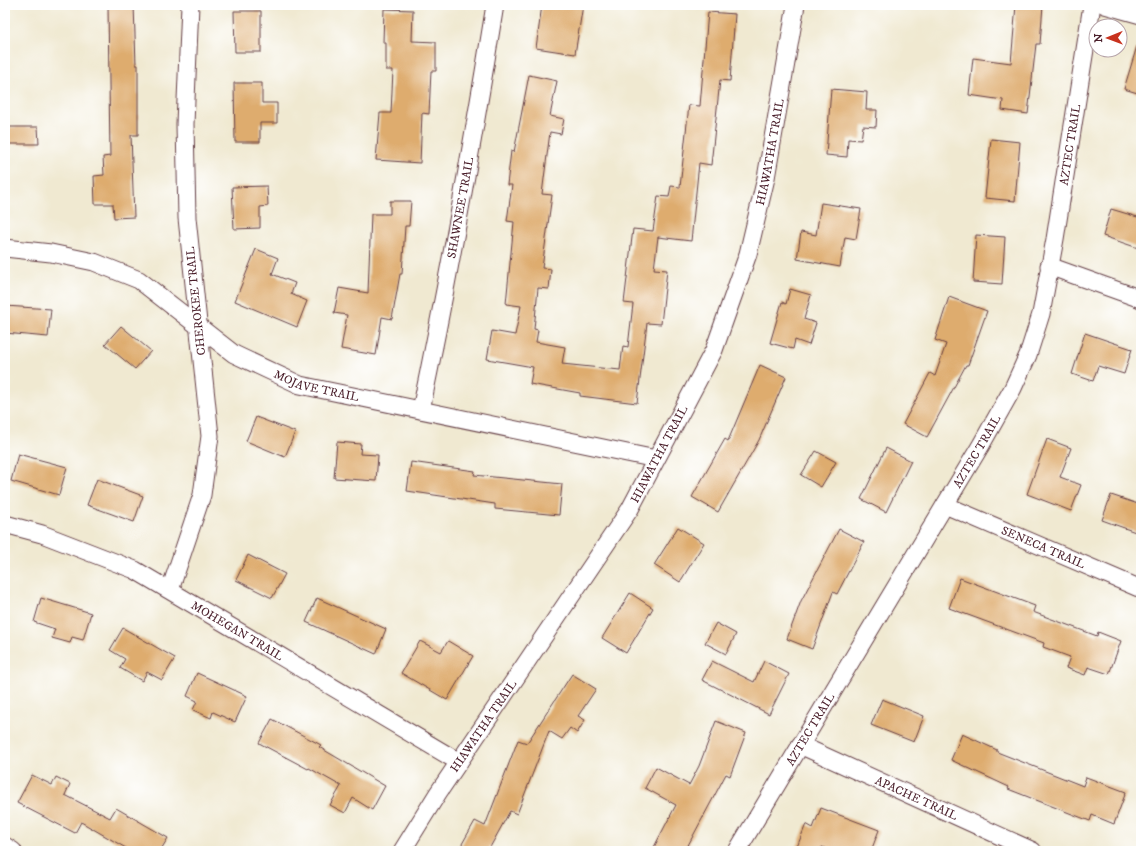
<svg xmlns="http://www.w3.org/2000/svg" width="1146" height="856" font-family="'IM FELL DW Pica',serif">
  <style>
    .building { fill: #deac6e }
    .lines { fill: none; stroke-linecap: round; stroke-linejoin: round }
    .minor-casing { stroke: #633d44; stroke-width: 19 }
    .minor { stroke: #fff; stroke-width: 17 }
    .labels { text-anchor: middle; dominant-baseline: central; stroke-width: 3; stroke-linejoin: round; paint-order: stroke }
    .street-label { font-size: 12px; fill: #4a1f2b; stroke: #fff }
  </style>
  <rect width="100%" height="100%" fill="#fff"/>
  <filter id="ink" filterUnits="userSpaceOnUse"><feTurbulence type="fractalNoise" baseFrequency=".025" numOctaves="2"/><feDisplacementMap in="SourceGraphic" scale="8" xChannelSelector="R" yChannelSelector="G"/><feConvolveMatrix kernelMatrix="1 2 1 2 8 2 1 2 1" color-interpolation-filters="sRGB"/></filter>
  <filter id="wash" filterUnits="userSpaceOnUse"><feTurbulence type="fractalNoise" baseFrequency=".012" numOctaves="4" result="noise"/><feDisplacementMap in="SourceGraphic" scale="16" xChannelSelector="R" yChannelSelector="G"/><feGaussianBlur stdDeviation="0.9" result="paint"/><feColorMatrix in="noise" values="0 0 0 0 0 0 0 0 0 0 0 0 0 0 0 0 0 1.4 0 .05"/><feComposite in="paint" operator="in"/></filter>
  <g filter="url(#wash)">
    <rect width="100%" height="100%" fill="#f0e9d1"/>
    <g id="blocks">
      <!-- building -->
      <g class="building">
        <polygon points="108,5 134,5 136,65 138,65 138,135 131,135 134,217 114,218 113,204 95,204 94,176 104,175 103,157 110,156"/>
        <polygon points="542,5 583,5 575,54 536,48"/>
        <polygon points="1016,5 1043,5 1040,44 1036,44 1028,114 1002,110 1003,100 969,95 973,58 1011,63"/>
        <polygon points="384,9 413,10 412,41 436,42 436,71 431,71 429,114 422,113 420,163 376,160 380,113 391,113 393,70 386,70 386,43 383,43"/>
        <polygon points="234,11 261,11 261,52 235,52"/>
        <polygon points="708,12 735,14 730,81 720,80 711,165 699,163 691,241 658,237 654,269 667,270 661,324 647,323 637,403 580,396 580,393 530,384 533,367 487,359 492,331 515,335 521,306 506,304 514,222 507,221 512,185 507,185 511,151 514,152 529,75 557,81 550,116 564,119 561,134 550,132 542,194 552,195 542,268 551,269 549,289 538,288 534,329 538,330 536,342 565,347 562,364 620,370 623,346 628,347 633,304 624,303 633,229 653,231 658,196 669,197 671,186 680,187 689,105 700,106"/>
        <polygon points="1137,46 1141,47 1141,94 1124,89"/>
        <polygon points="234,83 262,83 262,103 277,103 277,123 260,123 260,142 235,142"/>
        <polygon points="831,89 867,92 866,110 877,110 876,127 863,126 861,140 848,139 847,157 826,155"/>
        <polygon points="5,127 38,127 39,144 5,144"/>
        <polygon points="991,139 1020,142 1015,201 985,198"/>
        <polygon points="267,186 268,206 260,207 260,228 234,229 232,187"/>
        <polygon points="390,201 411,201 409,226 405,226 402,274 400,274 392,319 382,317 376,355 341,349 347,315 334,313 339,288 368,293 371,214 390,214"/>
        <polygon points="821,203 861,209 856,239 845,237 840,267 797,259 801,232 816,235"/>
        <polygon points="1111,209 1141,218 1141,249 1103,236"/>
        <polygon points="976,235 1005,237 1002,284 973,282"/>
        <polygon points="256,249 278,258 272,274 295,283 291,294 307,301 297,327 235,301"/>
        <polygon points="790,289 811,295 804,319 816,323 809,345 795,340 793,349 770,343 782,302 786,304"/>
        <polygon points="949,297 987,311 968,365 966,365 927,437 903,424 930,373 935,376 946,344 935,340"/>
        <polygon points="5,306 51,309 48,337 5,333"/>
        <polygon points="121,326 151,351 135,369 105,344"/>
        <polygon points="1085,333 1132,349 1124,374 1098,366 1093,381 1072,374"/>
        <polygon points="760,365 786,377 759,440 718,512 692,497 725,439 728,441"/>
        <polygon points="256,417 295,432 285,457 246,441"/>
        <polygon points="1047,439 1071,448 1060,477 1081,485 1071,511 1027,494"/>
        <polygon points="337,442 361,444 360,454 378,455 376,481 334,478"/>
        <polygon points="886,448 911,461 886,512 861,499"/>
        <polygon points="816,451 836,462 821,487 801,475"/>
        <polygon points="18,454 67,467 59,495 11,481"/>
        <polygon points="411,462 475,471 474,475 562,484 559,515 495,509 495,504 407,491"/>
        <polygon points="97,479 143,496 134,522 87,505"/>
        <polygon points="1111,495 1141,505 1141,534 1102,520"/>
        <polygon points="678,527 704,543 680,582 654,565"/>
        <polygon points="839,529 864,542 837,594 833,592 812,649 787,639 801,601"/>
        <polygon points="248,555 285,574 272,598 236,580"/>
        <polygon points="960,578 1035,606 1033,612 1097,636 1098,632 1121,641 1109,674 1088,667 1085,675 1066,668 1070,657 1043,647 1044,643 949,608"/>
        <polygon points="630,593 653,608 626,653 602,638"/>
        <polygon points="41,598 91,613 83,640 72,637 70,643 52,638 55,629 34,622"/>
        <polygon points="317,598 386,629 376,654 306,622"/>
        <polygon points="716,623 736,634 726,654 705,643"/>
        <polygon points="123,628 175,658 162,680 147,672 142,681 120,668 125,659 110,650"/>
        <polygon points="420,641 441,652 448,641 473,656 447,700 401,673"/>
        <polygon points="712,661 754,682 764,661 789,674 769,714 702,680"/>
        <polygon points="197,673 247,696 235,722 213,712 211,718 193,710 197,701 187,696"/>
        <polygon points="572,674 596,689 578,716 585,720 577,733 570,728 562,739 549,731 517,814 510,811 488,851 458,851 475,821 485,826 518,740 527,743"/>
        <polygon points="882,699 924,716 914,742 871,725"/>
        <polygon points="272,719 321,745 319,747 385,786 372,810 353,798 345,813 330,805 341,786 309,768 308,769 259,743"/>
        <polygon points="716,721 746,733 730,776 726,774 685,851 652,851 676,805 645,788 656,767 689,785 699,766"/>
        <polygon points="962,734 997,750 997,752 1083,786 1086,777 1126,792 1114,824 1092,815 1090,821 1072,814 1008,789 1009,787 951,760"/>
        <polygon points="32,775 52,785 56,777 70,784 65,795 110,818 116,808 168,838 160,851 131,851 81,822 75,833 17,803"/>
        <polygon points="821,808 879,830 871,851 832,851 822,847 820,851 806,851 797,847 806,824 813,828"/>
      </g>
    </g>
  </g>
  <g filter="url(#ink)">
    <use href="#blocks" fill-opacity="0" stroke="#633d44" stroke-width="1"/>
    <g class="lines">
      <defs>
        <g id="minor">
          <polyline points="1105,5 1141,15"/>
          <path id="s1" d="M5 248 51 253 94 262 139 280 234 354 300 385 656 459"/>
          <polyline points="1049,266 1141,299"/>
          <path id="s2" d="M421 410C449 276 473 141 495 5"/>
          <path id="s3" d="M945 505 1141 589"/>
          <path id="s4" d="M5 524 42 534 135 570 459 762"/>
          <polyline points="170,590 202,495 210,436 187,218 185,124 190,5"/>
          <path id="s5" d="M800 745 1033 851"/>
          <polyline points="5,846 13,851"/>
          <path id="s6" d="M402 851 438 793 630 509 714 350 748 254 766 178 796 5"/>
          <path id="s7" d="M737 851 981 445 1013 388 1028 355 1041 314 1055 239 1092 5"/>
        </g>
      </defs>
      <!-- minor casing -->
      <use href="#minor" class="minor-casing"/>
      <!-- minor -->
      <use href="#minor" class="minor"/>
    </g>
  </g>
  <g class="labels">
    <!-- street labels -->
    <g class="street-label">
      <text stroke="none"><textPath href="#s7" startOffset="790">AZTEC TRAIL</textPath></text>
      <text stroke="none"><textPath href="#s6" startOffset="797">HIAWATHA TRAIL</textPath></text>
      <text stroke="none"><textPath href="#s2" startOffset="206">SHAWNEE TRAIL</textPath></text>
      <text transform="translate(196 301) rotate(-96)">CHEROKEE TRAIL</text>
      <text stroke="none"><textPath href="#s1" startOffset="348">MOJAVE TRAIL</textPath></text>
      <text stroke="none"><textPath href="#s7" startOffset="466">AZTEC TRAIL</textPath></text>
      <text stroke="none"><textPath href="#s6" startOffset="473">HIAWATHA TRAIL</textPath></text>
      <text stroke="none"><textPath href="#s3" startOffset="107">SENECA TRAIL</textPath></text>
      <text stroke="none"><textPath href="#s4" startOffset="257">MOHEGAN TRAIL</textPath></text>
      <text stroke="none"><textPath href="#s6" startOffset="149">HIAWATHA TRAIL</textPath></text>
      <text stroke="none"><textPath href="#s7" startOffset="142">AZTEC TRAIL</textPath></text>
      <text stroke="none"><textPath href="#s5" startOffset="128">APACHE TRAIL</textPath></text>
    </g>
  </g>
  <!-- margin -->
  <rect width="1146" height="856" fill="none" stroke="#fff" stroke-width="20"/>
  <!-- north arrow -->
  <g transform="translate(1108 38) rotate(269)"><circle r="19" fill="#ffffff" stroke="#b7a5aa"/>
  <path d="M0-3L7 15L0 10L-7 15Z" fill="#c8321e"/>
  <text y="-6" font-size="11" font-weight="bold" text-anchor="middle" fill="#4a1f2b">N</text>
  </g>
</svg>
